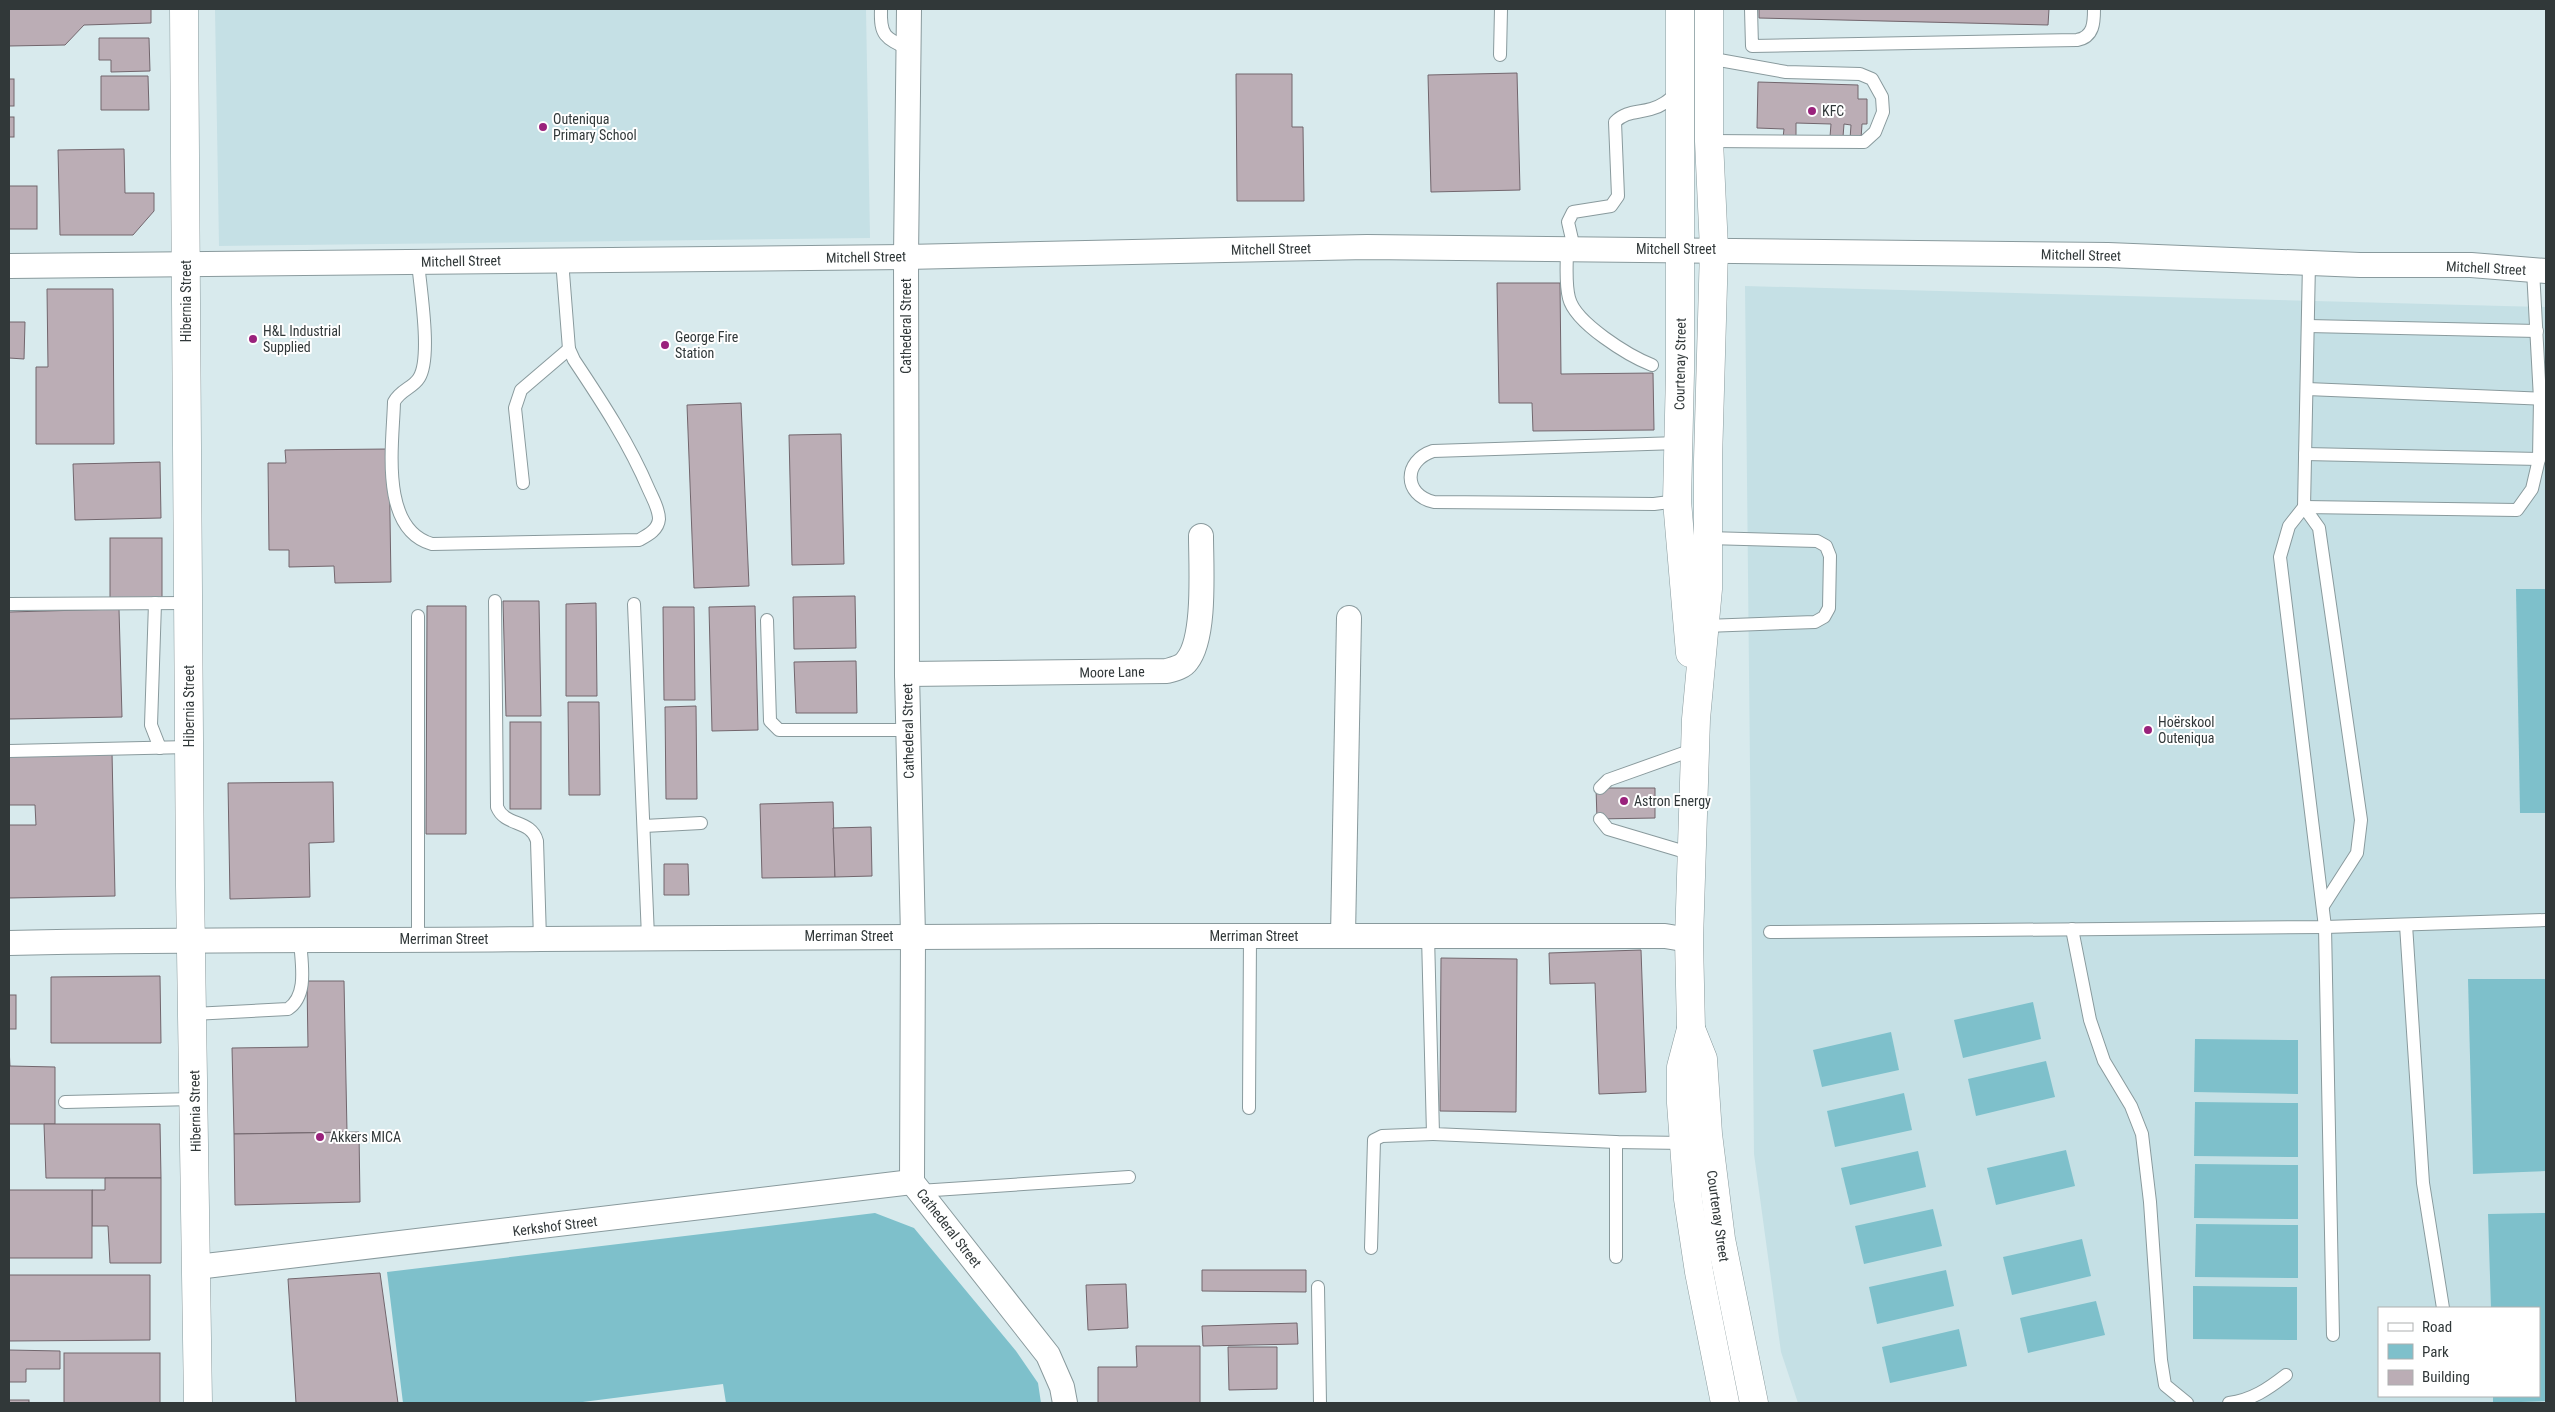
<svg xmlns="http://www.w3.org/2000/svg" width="2555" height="1412" font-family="'Roboto Condensed',sans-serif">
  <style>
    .built { fill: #c5e0e5; fill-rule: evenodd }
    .green { fill: #7ec0cb }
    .building { fill: #bbadb5; stroke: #72666d }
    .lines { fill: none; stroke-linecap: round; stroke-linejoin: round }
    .lane-casing { stroke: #899a9d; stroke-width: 14 }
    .street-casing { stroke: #899a9d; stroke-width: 26 }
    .secondary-casing { stroke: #899a9d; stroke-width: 29 }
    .highway-casing { stroke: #899a9d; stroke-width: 29 }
    .lane { stroke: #fff; stroke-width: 12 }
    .street { stroke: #fff; stroke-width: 24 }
    .secondary { stroke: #fff; stroke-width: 28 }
    .highway { stroke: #fff; stroke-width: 28 }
    .poi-dot { fill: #9a227c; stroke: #fff; stroke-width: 2 }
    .labels { text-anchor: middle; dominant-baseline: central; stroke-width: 4; stroke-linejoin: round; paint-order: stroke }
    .poi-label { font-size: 14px; fill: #313839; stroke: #fff; text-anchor: start }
    .street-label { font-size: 14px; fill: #313839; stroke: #fff }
  </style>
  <rect width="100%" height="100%" fill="#d8eaed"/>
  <!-- built -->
  <g class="built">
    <polygon points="215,9 866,9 870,238 219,246"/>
    <path d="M1745 286 2546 307V1403H1798L1781 1352 1754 1154ZM2379 1308H2539V1396H2379Z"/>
  </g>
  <!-- green -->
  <g class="green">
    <polygon points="2516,589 2546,589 2546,813 2520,813"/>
    <polygon points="2468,979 2546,979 2546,1171 2473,1174"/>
    <polygon points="2033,1002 2041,1039 1963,1058 1954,1020"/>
    <polygon points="1891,1032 1899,1070 1822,1087 1813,1050"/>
    <polygon points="2195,1039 2298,1040 2298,1094 2194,1092"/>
    <polygon points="2046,1061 2055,1097 1976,1116 1968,1079"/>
    <polygon points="1904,1093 1912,1130 1835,1147 1827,1111"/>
    <polygon points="2195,1102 2298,1103 2298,1157 2194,1156"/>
    <polygon points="2066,1150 2075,1186 1996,1205 1987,1168"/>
    <polygon points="1918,1151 1926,1187 1850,1205 1841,1168"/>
    <polygon points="2195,1164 2298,1165 2298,1219 2194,1218"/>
    <polygon points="1933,1209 1942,1246 1864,1264 1855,1226"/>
    <polygon points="875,1213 914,1228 1016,1351 1038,1383 1041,1403 726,1403 723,1384 575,1403 403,1403 387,1272"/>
    <polygon points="2546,1213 2546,1401 2493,1403 2493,1396 2539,1396 2539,1308 2491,1308 2488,1214"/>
    <polygon points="2196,1224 2298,1225 2298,1278 2195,1277"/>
    <polygon points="2082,1239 2091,1276 2012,1295 2003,1257"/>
    <polygon points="1946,1270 1954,1306 1877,1324 1869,1287"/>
    <polygon points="2193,1286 2297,1287 2297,1340 2193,1339"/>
    <polygon points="2096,1301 2105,1335 2028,1353 2020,1318"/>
    <polygon points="1959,1329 1967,1366 1890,1383 1882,1347"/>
  </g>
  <!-- building -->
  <g class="building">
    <polygon points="9,9 151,9 151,23 84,25 65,45 9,46"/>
    <polygon points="1759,9 2049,9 2048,25 1759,18"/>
    <polygon points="99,38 149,38 150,71 111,72 111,60 99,60"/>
    <polygon points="1517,73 1520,190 1431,192 1428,75"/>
    <polygon points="1236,74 1292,74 1292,127 1303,127 1304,201 1237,201"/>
    <polygon points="101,76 148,76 149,110 101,110"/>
    <rect x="9" y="79" width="5" height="27"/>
    <polygon points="1758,82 1858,85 1858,99 1867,99 1867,124 1862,124 1861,139 1850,139 1851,125 1844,124 1843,137 1830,137 1831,124 1796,123 1796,138 1783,138 1784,129 1757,128"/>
    <rect x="9" y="117" width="5" height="20"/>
    <polygon points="124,149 125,193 154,193 154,211 133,235 60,235 58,150"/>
    <rect x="9" y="186" width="28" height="43"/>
    <polygon points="1497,283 1560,283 1561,374 1653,373 1654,430 1533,431 1532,403 1499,403"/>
    <polygon points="47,289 113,289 114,444 36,444 36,367 48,367"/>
    <polygon points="9,322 25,322 24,359 9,358"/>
    <polygon points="741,403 749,586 694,588 687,405"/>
    <polygon points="841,434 844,564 792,565 789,435"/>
    <polygon points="389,449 391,582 335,583 334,566 289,567 289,550 269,550 268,463 286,463 285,450"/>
    <polygon points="160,462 161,518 75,520 73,464"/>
    <rect x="110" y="538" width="52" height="61"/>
    <polygon points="855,596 856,648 794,649 793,597"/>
    <polygon points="503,601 539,601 541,716 506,716"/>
    <polygon points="596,603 597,696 566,696 566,604"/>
    <polygon points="427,606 466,606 466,834 426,834"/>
    <polygon points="755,606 758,730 712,731 709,607"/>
    <polygon points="663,607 694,607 695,700 664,700"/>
    <polygon points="119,609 122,717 9,719 9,612"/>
    <polygon points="856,661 857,713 796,713 794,662"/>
    <polygon points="568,702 599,702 600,795 569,795"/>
    <polygon points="696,706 697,799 666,799 665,707"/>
    <rect x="510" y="722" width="31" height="87"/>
    <polygon points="112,752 115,896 9,898 9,825 36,825 35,805 9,805 9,753"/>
    <polygon points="333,782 334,842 309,843 310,897 230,899 228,783"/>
    <polygon points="1596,788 1655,788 1655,818 1597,819"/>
    <polygon points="833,802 835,877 762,878 760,804"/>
    <polygon points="871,827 872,876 835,877 833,828"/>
    <polygon points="664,864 688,864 689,895 664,895"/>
    <polygon points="1641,950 1646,1092 1599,1094 1595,983 1550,984 1549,953"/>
    <polygon points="1441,958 1517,959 1516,1112 1440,1111"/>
    <polygon points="160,976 161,1043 51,1043 51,977"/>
    <polygon points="307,981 344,981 347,1132 234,1134 232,1048 308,1047"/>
    <rect x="9" y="995" width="7" height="34"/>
    <polygon points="9,1048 10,1066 55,1067 55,1124 9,1124"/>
    <polygon points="44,1124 160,1124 161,1178 46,1178"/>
    <polygon points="359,1132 360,1202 235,1205 234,1134"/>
    <polygon points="105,1178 161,1178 161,1263 110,1263 108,1226 92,1226 92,1190 105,1190"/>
    <rect x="9" y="1190" width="83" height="68"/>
    <polygon points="1202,1270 1306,1270 1306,1292 1202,1291"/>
    <polygon points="380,1273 398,1403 296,1403 288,1279"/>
    <polygon points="9,1275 150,1275 150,1340 9,1341"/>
    <polygon points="1126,1284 1128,1328 1088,1330 1086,1285"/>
    <polygon points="1297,1323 1298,1344 1203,1346 1202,1326"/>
    <polygon points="1136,1346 1200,1346 1200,1403 1098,1403 1098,1367 1137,1367"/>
    <polygon points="1228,1347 1277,1347 1277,1389 1229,1390"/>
    <polygon points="9,1350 60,1351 60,1369 26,1369 26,1382 9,1382"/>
    <rect x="64" y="1353" width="96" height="50"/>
    <rect x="9" y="1400" width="20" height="3"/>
  </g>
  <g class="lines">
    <defs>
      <g id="lane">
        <path d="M881 9C880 36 885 38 909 49"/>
        <path d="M1751 9 1752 46 2077 40C2094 37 2094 22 2094 9"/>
        <polyline points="1500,55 1501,9"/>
        <polyline points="1708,58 1786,72 1860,74 1872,79 1882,97 1883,112 1875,132 1864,142 1709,141"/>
        <path d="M1567 248C1567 264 1565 283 1569 298 1575 323 1629 356 1652 365"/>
        <path d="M1574 248 1568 222 1573 212 1611 206 1618 196 1615 122C1626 111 1637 113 1651 109 1663 106 1670 99 1678 92"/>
        <path d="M418 262C420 287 432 358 419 378 413 388 400 390 394 402 393 443 379 529 432 544L639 540C648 535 658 530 659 519 659 509 653 499 649 490 629 443 602 402 574 360L569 349 562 260"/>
        <polyline points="2309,263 2304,507 2319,528 2361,820 2357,853 2323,906"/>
        <polyline points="2308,326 2537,331"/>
        <polyline points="2307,389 2546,399"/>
        <polyline points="2305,454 2539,459"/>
        <polyline points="523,483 515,408 521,390 569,349"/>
        <path d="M1677 501 1654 504 1434 502C1403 495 1403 461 1433 451L1678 443"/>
        <path d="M495 601 497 807C505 827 531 819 537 841L540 939"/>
        <polyline points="155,603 151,725 160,748"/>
        <polyline points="9,604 188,603"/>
        <polyline points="634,604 648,937"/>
        <polyline points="767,620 770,721 779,730 908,730"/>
        <polyline points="1705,626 1815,622 1824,617 1829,608 1830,556 1826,546 1817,541 1708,538"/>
        <polyline points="9,751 189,747"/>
        <polyline points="1600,788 1608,780 1695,749"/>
        <polyline points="1600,819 1608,829 1692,854"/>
        <polyline points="644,826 701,823"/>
        <polyline points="2406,925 2423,1183 2443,1308"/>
        <polyline points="2072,929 2090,1020 2104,1061 2131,1106 2142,1134 2150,1202 2161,1360 2165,1385 2187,1403"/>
        <polyline points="1770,932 2325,927 2546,920"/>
        <polyline points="1428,936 1433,1134 1616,1142 1684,1143"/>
        <polyline points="418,939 418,616"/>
        <path d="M193 1014 288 1009C309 995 301 962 300 939"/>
        <polyline points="65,1102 194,1099"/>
        <polyline points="1249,1108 1250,936"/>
        <polyline points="1616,1142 1616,1257"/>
        <polyline points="919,1191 1129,1177"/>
        <polyline points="1371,1248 1374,1140 1382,1136 1433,1134"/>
        <polyline points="1318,1287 1320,1403"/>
        <polyline points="2333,1335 2325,927 2280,557 2289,526 2304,507 2517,510 2532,489 2539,459 2540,399 2533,270"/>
        <path d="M2229 1403C2252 1400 2268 1389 2286 1375"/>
      </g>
      <g id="street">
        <polyline points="909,9 906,257 907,674 913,936 912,1182 1048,1355 1062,1387 1065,1403"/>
        <polyline points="9,266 906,257 1367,247 2108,255 2360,265 2471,265 2546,271"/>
        <path d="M907 674 1167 671C1174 669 1183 667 1187 661 1206 638 1201 566 1201 536"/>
        <polyline points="1343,936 1349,618"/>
        <path d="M9 943C186 939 364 941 541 939 916 935 1290 936 1665 936L1689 940"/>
        <polyline points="197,1267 912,1182"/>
      </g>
      <polyline id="secondary" points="184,9 190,886 198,1403"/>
      <g id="highway">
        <polyline points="1680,9 1680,372 1677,501 1690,653"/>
        <polyline points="1709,9 1709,141 1714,249 1708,460 1708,589 1696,719 1689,940 1691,1029 1681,1067 1681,1103 1688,1199 1699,1272 1725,1403"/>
        <polyline points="1691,1029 1703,1059 1708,1134 1721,1239 1754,1403"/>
      </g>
    </defs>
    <!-- lane casing -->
    <use href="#lane" class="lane-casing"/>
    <!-- street casing -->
    <use href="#street" class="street-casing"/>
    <!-- secondary casing -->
    <use href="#secondary" class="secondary-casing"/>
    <!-- highway casing -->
    <use href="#highway" class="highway-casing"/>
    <!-- lane -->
    <use href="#lane" class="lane"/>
    <!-- street -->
    <use href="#street" class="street"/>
    <!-- secondary -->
    <use href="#secondary" class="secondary"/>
    <!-- highway -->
    <use href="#highway" class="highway"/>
  </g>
  <!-- markers -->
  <g class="poi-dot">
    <circle cx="1812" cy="111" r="5"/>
    <circle cx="543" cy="127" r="5"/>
    <circle cx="253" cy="339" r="5"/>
    <circle cx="665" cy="345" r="5"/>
    <circle cx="2148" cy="730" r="5"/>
    <circle cx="1624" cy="801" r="5"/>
    <circle cx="320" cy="1137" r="5"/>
  </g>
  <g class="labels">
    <!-- poi labels -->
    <g class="poi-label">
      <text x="1822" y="111">KFC</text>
      <text x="553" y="119">Outeniqua<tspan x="553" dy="16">Primary School</tspan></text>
      <text x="263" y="331">H&amp;L Industrial<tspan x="263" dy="16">Supplied</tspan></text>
      <text x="675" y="337">George Fire<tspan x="675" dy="16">Station</tspan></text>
      <text x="2158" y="722">Hoërskool<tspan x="2158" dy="16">Outeniqua</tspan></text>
      <text x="1634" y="801">Astron Energy</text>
      <text x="330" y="1137">Akkers MICA</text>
    </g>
    <!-- street labels -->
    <g class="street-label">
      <text transform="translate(1271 249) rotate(-1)">Mitchell Street</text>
      <text x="1676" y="249">Mitchell Street</text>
      <text transform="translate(2081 255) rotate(1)">Mitchell Street</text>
      <text transform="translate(866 257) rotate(-1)">Mitchell Street</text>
      <text transform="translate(461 261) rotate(-1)">Mitchell Street</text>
      <text transform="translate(2486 268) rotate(3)">Mitchell Street</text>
      <text transform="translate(186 301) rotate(-90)">Hibernia Street</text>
      <text transform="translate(906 326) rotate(-90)">Cathederal Street</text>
      <text transform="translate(1680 364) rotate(-89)">Courtenay Street</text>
      <text transform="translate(1112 672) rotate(-1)">Moore Lane</text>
      <text transform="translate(189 706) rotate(-90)">Hibernia Street</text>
      <text transform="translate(908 731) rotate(-91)">Cathederal Street</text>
      <text x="849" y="936">Merriman Street</text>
      <text x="1254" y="936">Merriman Street</text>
      <text x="444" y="939">Merriman Street</text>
      <text transform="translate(195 1111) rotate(-91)">Hibernia Street</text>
      <text transform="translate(1718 1216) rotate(82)">Courtenay Street</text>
      <text transform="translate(555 1226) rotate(-7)">Kerkshof Street</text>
      <text transform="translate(949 1228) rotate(52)">Cathederal Street</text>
    </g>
  </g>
  <!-- border -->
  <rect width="2555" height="1412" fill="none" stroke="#313839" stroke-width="20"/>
  <!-- legend -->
  <rect x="2378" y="1307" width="162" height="90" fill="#ffffff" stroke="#adafb0"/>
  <rect x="2388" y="1323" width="25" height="8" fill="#ffffff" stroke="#adafb0"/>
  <text x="2422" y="1332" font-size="15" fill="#313839">Road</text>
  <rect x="2388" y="1344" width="25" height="15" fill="#7ec0cb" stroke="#adafb0"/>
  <text x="2422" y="1357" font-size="15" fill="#313839">Park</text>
  <rect x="2388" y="1370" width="25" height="15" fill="#bbadb5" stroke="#adafb0"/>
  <text x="2422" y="1382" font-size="15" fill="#313839">Building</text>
</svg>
